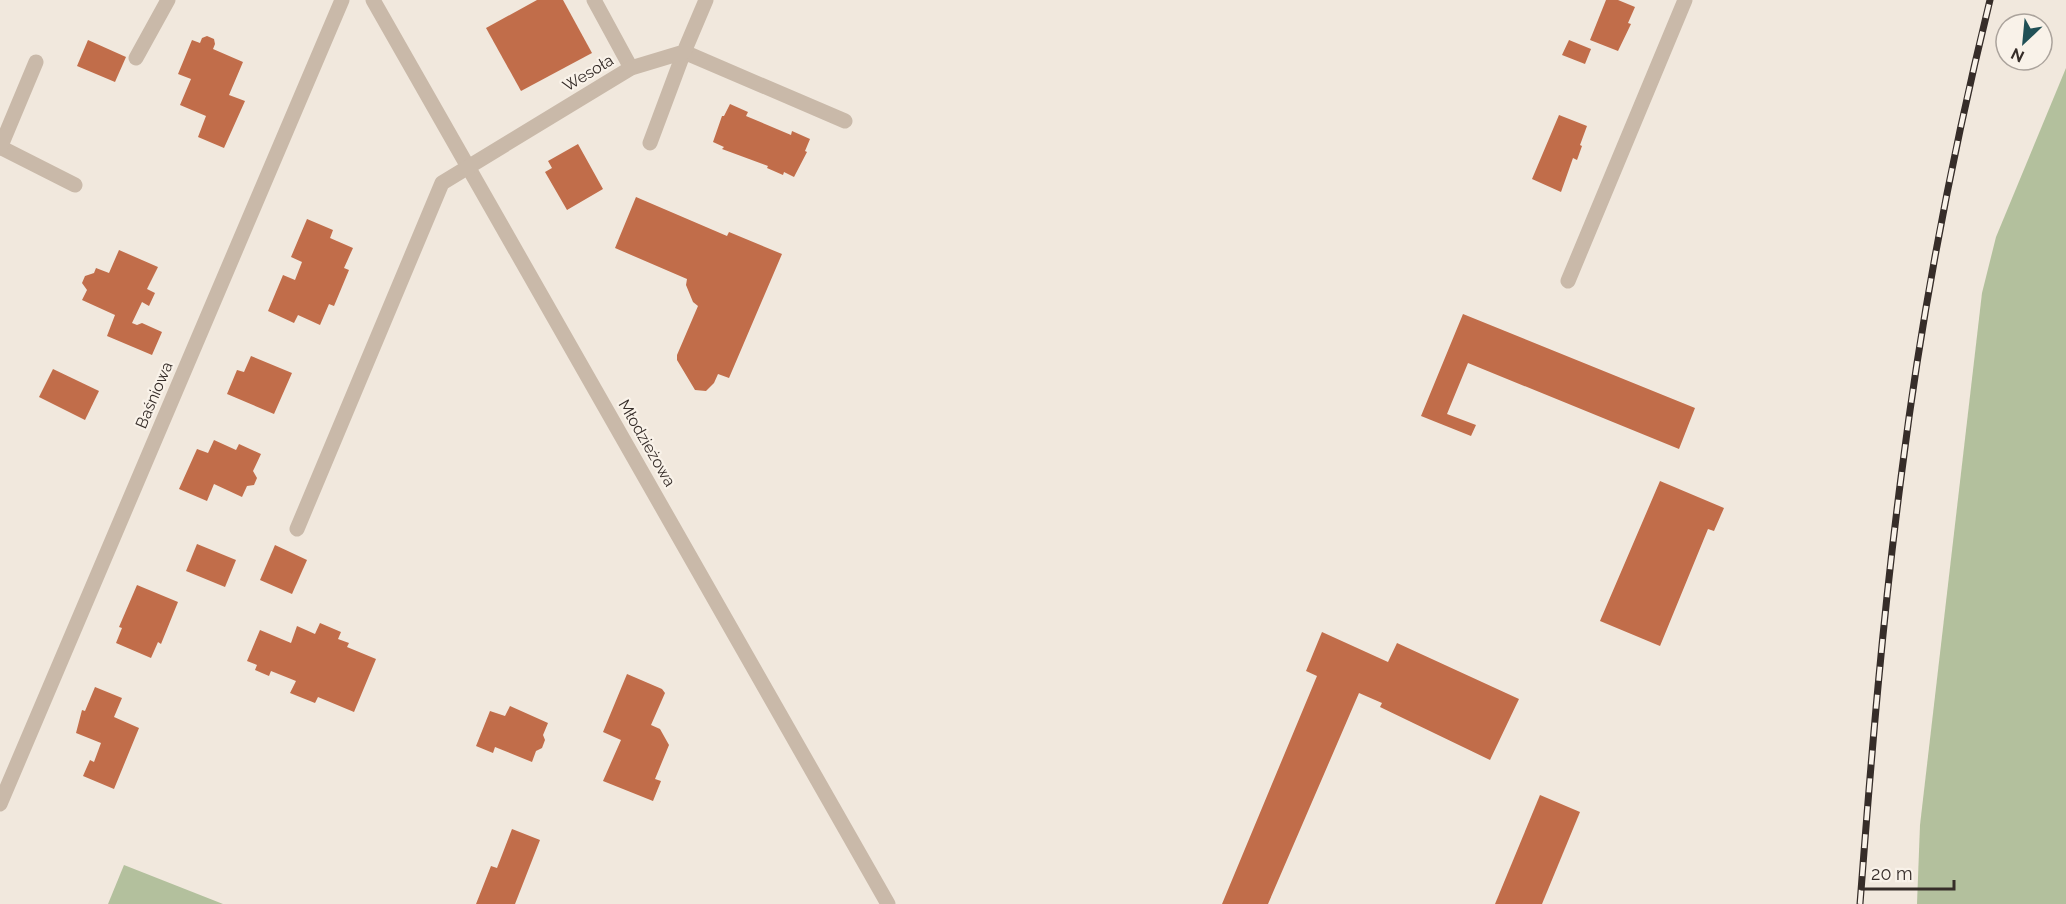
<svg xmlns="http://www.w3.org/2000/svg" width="2066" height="904" font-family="Raleway,sans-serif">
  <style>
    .green { fill: #b3c09d }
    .building { fill: #c16d4a }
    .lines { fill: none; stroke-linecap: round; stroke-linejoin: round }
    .minor { stroke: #c9b9a9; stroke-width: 15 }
    .rail-casing { stroke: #362d29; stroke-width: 7 }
    .rail { stroke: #f9f2e9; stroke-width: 4.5; stroke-dasharray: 14; stroke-linecap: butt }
    .labels { text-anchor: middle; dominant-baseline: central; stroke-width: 4.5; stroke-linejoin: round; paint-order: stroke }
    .street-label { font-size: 16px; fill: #362d29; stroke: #f9f2e9 }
  </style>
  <rect width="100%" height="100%" fill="#f1e8dd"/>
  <!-- green -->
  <g class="green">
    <polygon points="2066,68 2066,904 1917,904 1920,825 1982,293 1996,237"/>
    <polygon points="124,865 223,904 108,904"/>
  </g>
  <!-- building -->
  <g class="building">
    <polygon points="537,0 563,0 592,53 521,91 486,28"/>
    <polygon points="1606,0 1618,0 1635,7 1628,23 1631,24 1618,51 1590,40"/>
    <polygon points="207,36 214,39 215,44 213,49 243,62 229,95 245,101 224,148 198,137 206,116 180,105 191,79 178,74 192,40 200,43 202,38"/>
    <polygon points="88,40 126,57 115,82 77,66"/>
    <polygon points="1569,40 1591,49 1585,64 1562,55"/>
    <polygon points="730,104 748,112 746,116 791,135 792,131 810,139 805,151 807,152 794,177 784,172 783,175 767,168 768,166 722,149 724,147 713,142 722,116 724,116"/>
    <polygon points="1559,115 1587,126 1580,145 1582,146 1577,160 1573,158 1561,192 1532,179"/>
    <polygon points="578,144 603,189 567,210 545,172 552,168 548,161"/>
    <polygon points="636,197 727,236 729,232 782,254 729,378 718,374 714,383 706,391 695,390 677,360 677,355 698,306 693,302 686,285 687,279 615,248"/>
    <polygon points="307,219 333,230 330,238 353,248 344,268 349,270 334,306 329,304 320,325 298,315 294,323 268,311 283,275 295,280 302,262 291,257"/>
    <polygon points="119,250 158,267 147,289 155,293 149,306 142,302 132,323 137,325 142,323 162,332 152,355 107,336 115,315 82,300 87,290 82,283 85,276 94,273 96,268 109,273"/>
    <polygon points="1463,314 1695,408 1679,449 1468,363 1447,414 1476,425 1471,436 1421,416"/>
    <polygon points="251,356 292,373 274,414 227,394 237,370 244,372"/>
    <polygon points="53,369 99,391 85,420 39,397"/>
    <polygon points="214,440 236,450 239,444 261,454 253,471 257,478 254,485 247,486 242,497 214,484 207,501 179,489 197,449 208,453"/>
    <polygon points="1660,481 1724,508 1714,531 1708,529 1660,646 1600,621"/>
    <polygon points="197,544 236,560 225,587 186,571"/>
    <polygon points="275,545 307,560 292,594 260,580"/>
    <polygon points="137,585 178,602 161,644 158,642 151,658 116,643 122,628 119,627"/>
    <polygon points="320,623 341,632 338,639 349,643 347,647 376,659 354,712 318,697 315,703 290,693 296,681 271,671 269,676 255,670 257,665 247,661 260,630 291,643 297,626 315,634"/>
    <polygon points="1322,632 1388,662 1397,643 1519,699 1490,760 1380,707 1382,703 1359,693 1268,904 1222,904 1317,676 1306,671"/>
    <polygon points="627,674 662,689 665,693 651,725 660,729 669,745 655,779 661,781 653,801 603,781 621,740 603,732"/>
    <polygon points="95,687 122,698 114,717 139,728 114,789 83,776 90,760 94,762 101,743 76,733 82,710 85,711"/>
    <polygon points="510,706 548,723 543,735 545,740 542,748 536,751 532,762 495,747 493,753 476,746 490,711 505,716"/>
    <polygon points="1540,795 1580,812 1542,904 1495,904"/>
    <polygon points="512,829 540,840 515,904 476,904 491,866 497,868"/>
  </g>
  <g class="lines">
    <!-- minor -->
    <g class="minor">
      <polyline points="373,0 888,904"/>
      <polyline points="594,0 631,68"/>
      <polyline points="136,58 168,0"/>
      <polyline points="650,143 684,52 845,121"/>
      <polyline points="0,147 75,185"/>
      <polyline points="0,148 36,62"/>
      <polyline points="1568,281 1685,0"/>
      <polyline points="297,529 442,183 631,68 684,52 706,0"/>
      <polyline points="0,804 342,0"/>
    </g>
    <defs>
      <path id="rail" d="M1860 904C1871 759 1883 614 1902 470 1922 311 1952 155 1990 0"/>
    </defs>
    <!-- rail casing -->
    <use href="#rail" class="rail-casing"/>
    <!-- rail -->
    <use href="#rail" class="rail"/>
  </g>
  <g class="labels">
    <!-- street labels -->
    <g class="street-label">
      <text transform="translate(588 73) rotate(-31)">Wesoła</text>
      <text transform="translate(154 395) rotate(-67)">Baśniowa</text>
      <text transform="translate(647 443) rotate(60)">Młodzieżowa</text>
    </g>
  </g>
  <!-- north arrow -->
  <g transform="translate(2024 42) rotate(206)"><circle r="28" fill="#f9f2e9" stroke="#aba39c" stroke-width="1.5"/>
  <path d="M0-4.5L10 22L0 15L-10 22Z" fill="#205056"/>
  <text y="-9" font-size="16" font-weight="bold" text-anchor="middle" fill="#362d29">N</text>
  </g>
  <!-- scale -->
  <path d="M1862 880v9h92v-9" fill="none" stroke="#362d29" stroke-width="3"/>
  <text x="1871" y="880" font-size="18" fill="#362d29" stroke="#f9f2e9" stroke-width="4.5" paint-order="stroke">20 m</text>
</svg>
